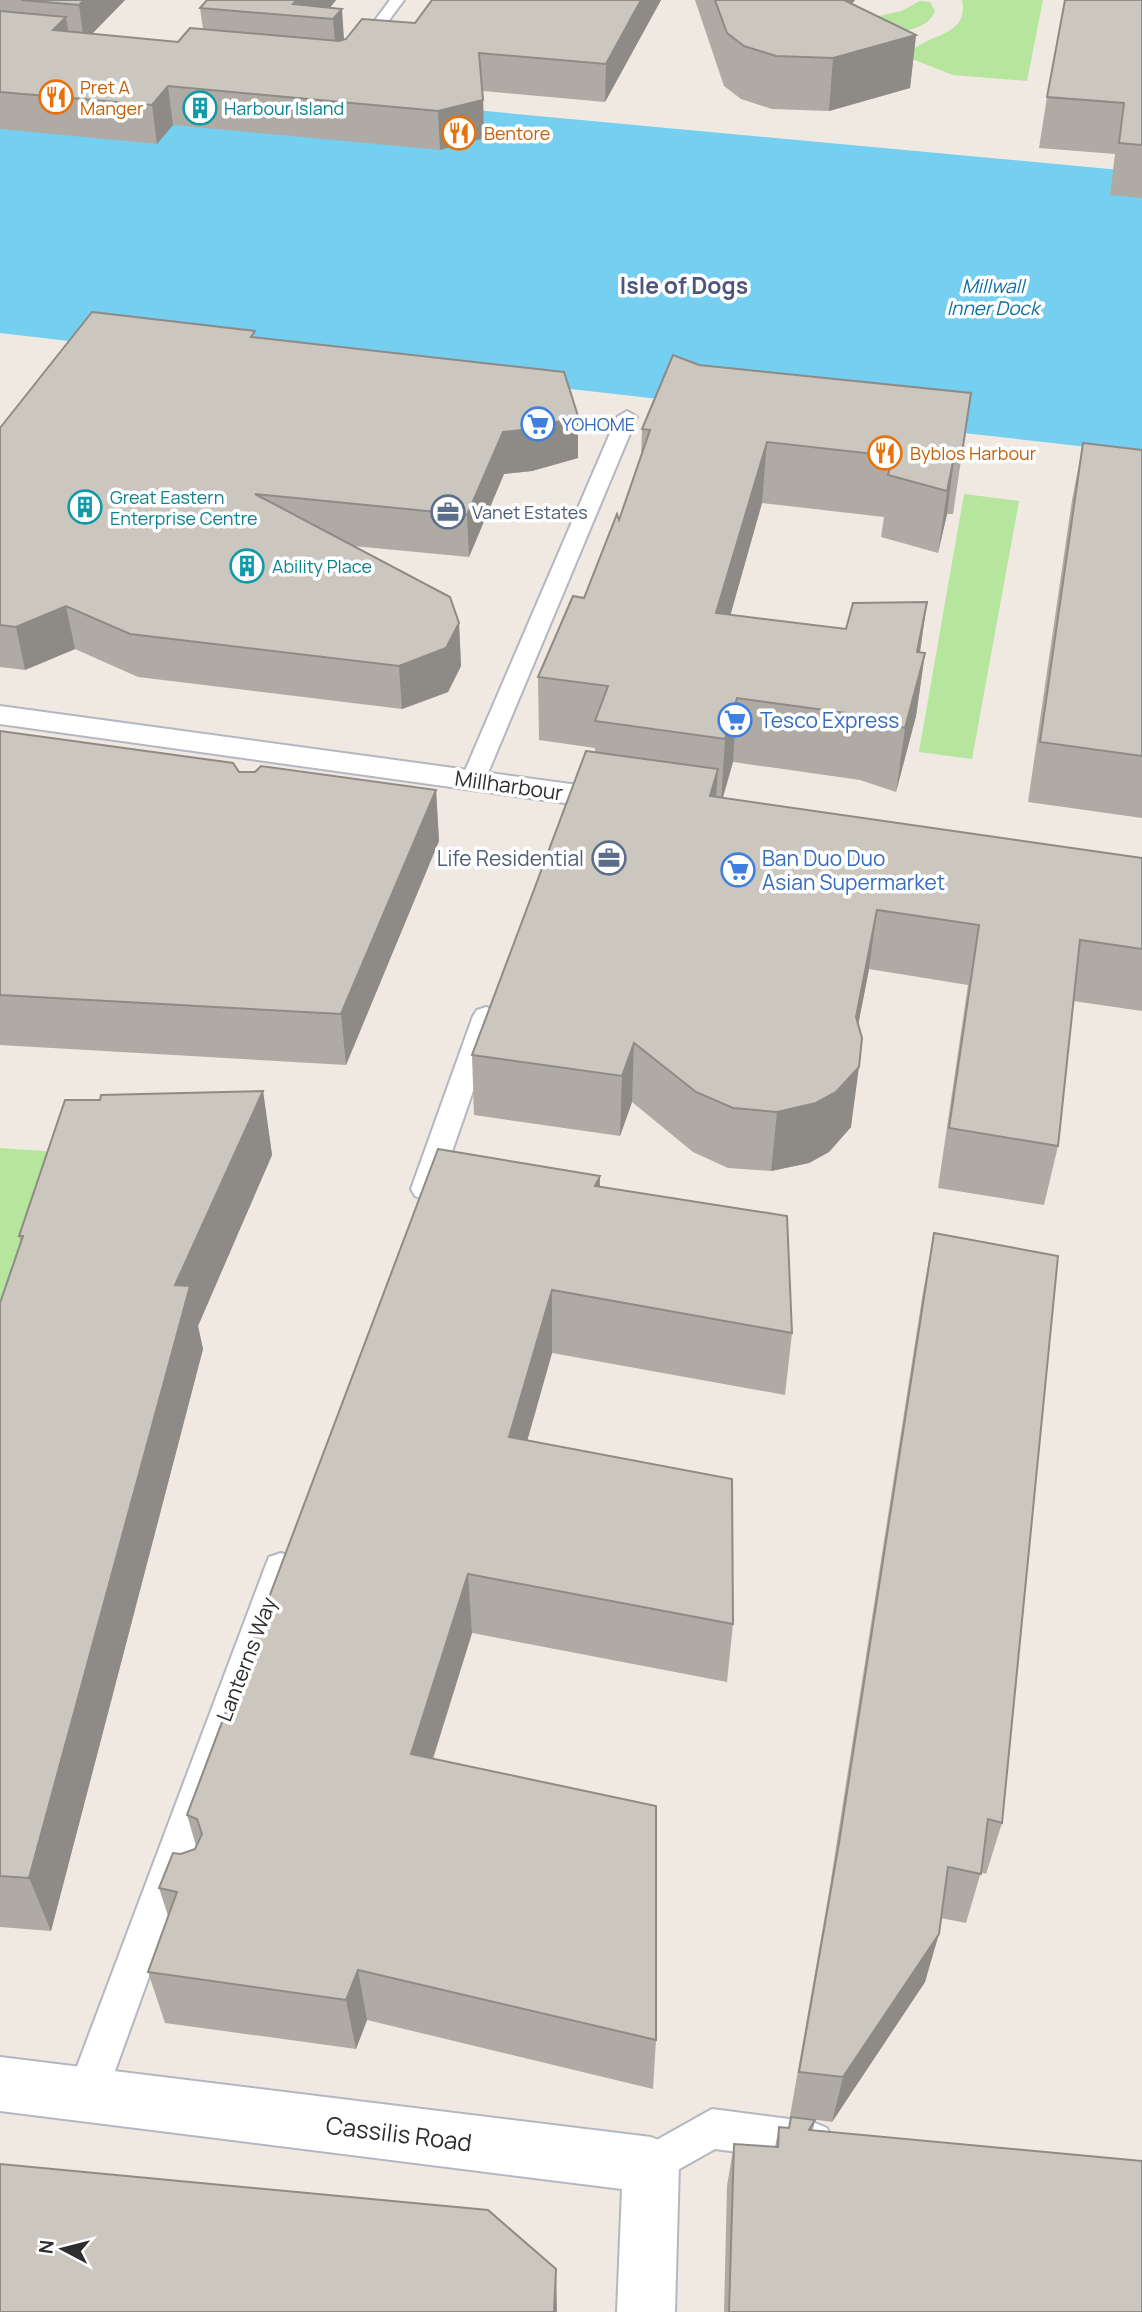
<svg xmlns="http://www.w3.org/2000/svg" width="1142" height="2312" font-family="Manrope,sans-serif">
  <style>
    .green { fill: #b6e59e }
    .water { fill: #75cff0 }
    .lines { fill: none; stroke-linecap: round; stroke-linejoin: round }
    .service-casing { stroke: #b4b7c1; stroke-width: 4 }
    .minor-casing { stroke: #b4b7c1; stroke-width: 4 }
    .service { fill: #fff; fill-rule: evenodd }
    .minor { fill: #fff; fill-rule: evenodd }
    .wall { fill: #afaba4 }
    .shaded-wall { fill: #8e8b86 }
    .building { fill: #cbc7bf; stroke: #8e8b86; stroke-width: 2 }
    .labels { text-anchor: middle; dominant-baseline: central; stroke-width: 7; stroke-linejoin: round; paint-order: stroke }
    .far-food-label { font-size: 18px; fill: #c56008; stroke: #fff; text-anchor: start }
    .far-culture-label { font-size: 18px; fill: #0d838f; stroke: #fff; text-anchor: start }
    .far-shop-label { font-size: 18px; fill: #366cbe; stroke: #fff; text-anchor: start }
    .far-service-label { font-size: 18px; fill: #4e5e75; stroke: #fff; text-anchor: start }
    .far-water-label { font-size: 19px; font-style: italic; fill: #0d6fa3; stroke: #fff }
    .shop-label { font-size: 21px; fill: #366cbe; stroke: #fff; text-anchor: start }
    .street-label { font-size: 21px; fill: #2e2e2e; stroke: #fff }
    .service-label { font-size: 21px; fill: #4e5e75; stroke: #fff; text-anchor: end }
    .far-district-label { font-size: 23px; font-weight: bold; fill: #4d5680; stroke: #fff }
    .near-street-label { font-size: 24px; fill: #2e2e2e; stroke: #fff }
  </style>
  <rect width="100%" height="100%" fill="#efe9e1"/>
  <!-- green -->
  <g class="green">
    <path d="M962 0H1043L1027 81 953 75 912 59 909 53C930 32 969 37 962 0Z"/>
    <path d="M920 1 930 2 935 11C929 26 914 29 900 32L875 17 901 11Z"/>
    <polygon points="964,494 1019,501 972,759 919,752"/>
    <polygon points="0,1148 75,1153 0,1388"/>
  </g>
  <!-- water -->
  <polygon class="water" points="0,66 1142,172 1142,453 285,357 259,363 0,333"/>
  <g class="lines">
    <defs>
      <g id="service">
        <polygon points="390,0 404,0 364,54 354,54 352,51"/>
        <polygon points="627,411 637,417 485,780 481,785 465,785 461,780 617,417"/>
        <polygon points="486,1007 495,1010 499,1016 439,1189 435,1196 425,1200 415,1196 411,1189 473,1016 477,1010"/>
        <polygon points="281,1553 293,1557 297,1567 107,2093 101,2107 87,2113 73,2107 67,2093 265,1567 269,1557"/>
        <polygon points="712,2109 813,2122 827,2128 833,2142 827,2156 813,2162 715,2149 651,2185 637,2179 631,2165 637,2151"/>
      </g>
      <g id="minor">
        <polygon points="0,706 622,791 634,794 638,801 634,808 622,811 0,724"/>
        <polygon points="0,2057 651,2137 671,2145 679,2165 675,2312 617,2312 622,2189 0,2111"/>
      </g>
    </defs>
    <!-- service casing -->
    <use href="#service" class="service-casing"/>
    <!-- minor casing -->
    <use href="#minor" class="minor-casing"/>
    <!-- service -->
    <use href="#service" class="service"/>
    <!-- minor -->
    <use href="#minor" class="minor"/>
  </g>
  <!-- wall -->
  <g class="wall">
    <polygon points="0,0 125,0 92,34 178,42 203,29 200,8 207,0 336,0 330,8 344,40 415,23 661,0 605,102 483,91 484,138 440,150 173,125 157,144 0,129"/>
    <polygon points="695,0 855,0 852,4 916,35 910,88 829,111 772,109 741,99 724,86"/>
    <polygon points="1142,0 1142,198 1110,195 1115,154 1039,148 1047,97"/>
    <polygon points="255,338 578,458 532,471 504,474 469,557 353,546 459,623 461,666 448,692 402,709 138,677 75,649 25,670 0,667 0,428"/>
    <polygon points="699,365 971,393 953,514 947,514 938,553 881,537 884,517 762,503 730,615 846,629 927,602 920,652 925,653 916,716 896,792 860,780 733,762 723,798 1142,858 1142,1011 1073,1001 1058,1146 1044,1205 938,1188 968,985 869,969 858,1025 851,1127 829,1152 809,1163 771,1171 728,1168 693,1152 632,1102 620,1136 474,1115 472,1055 595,752 595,748 539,740 538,677 584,598 619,520 641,456 642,429"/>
    <polygon points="1083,443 1142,450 1142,818 1028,802 1072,500"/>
    <polygon points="0,731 239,772 436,790 439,841 346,1065 0,1045"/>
    <polygon points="263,1091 272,1155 198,1326 203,1349 51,1931 0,1927 0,1303 21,1243 19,1236 100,1100"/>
    <polygon points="599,1187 792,1333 785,1395 552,1353 527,1441 733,1624 727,1682 472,1633 433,1759 656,2040 653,2089 367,2020 356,2049 165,2023 148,1972 168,1916 159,1888 181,1854 195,1849 196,1846 187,1815"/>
    <polygon points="934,1233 1002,1823 986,1874 981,1872 966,1923 941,1918 925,1982 832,2122 790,2116 829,1892 923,1292"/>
    <polygon points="815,2120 813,2130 1142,2312 724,2312 727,2186 734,2144 775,2147 779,2127 789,2128"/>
  </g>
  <!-- shaded-wall -->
  <g class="shaded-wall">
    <polygon points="84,0 125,0 84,42 79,5"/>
    <polygon points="297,0 336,0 322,18 293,4"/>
    <polygon points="641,0 661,0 605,102 606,64"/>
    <polygon points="821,0 855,0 818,41"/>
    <polygon points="342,9 345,54 337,64 333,19"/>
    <polygon points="66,17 72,54 53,30"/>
    <polygon points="916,35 910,88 829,111 833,58"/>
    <polygon points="168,86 173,125 157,144 152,105"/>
    <polygon points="483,100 484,138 440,150 438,111"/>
    <polygon points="578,416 578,458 532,471 504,474 469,557 467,515 503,432"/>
    <polygon points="767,442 762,503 713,677 716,613"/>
    <polygon points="955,452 947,514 938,553 947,491"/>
    <polygon points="927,602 918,665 917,652"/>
    <polygon points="66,606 75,649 25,670 16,627"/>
    <polygon points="459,623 461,666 448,692 402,709 399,666"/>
    <polygon points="925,653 916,716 896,792 905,728"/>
    <polygon points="737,698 733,762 721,803 725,739"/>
    <polygon points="718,769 714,828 710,796"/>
    <polygon points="436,790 439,841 346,1065 341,1014"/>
    <polygon points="877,910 869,969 848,1077 856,1017"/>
    <polygon points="634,1043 632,1102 620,1136 622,1076"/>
    <polygon points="859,1067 851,1127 829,1152 809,1163 771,1171 777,1112"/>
    <polygon points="263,1091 272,1155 198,1326 203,1349 51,1931 29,1878 175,1285"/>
    <polygon points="600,1176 599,1239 595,1186"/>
    <polygon points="552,1290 552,1353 511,1498 509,1437"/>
    <polygon points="468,1574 472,1633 417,1809 411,1754"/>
    <polygon points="939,1934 925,1982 832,2122 843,2077"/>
    <polygon points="358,1970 367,2020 356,2049 346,2000"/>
    <polygon points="556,2269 557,2312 554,2312"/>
  </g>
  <!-- building -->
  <g class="building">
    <polygon points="21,0 84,0 79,5"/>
    <polygon points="207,0 297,0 293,4 342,9 333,19 200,8"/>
    <polygon points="432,0 641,0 606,64 479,53 483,100 438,111 168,86 152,105 0,92 0,11 66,17 53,30 178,42 190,28 339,41 346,39 362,19 415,23"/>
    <polygon points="715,0 844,0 916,35 833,58 776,56 744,46 727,33"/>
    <polygon points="1065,0 1142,0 1142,145 1119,143 1124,103 1047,97"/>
    <polygon points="92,312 255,331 251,337 564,372 578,416 531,429 503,432 467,515 255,494 450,597 459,623 446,648 399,666 130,634 66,606 16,627 0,625 0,428"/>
    <polygon points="673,355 699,365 971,393 962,453 955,452 947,491 888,475 893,456 767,442 716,613 846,629 853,603 927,602 917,652 925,653 905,728 868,716 737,698 725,739 595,721 608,686 538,677 573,596 584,598 617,514 619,520 650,430 642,429"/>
    <polygon points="1083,443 1142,450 1142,756 1040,742"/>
    <polygon points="0,731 233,763 239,772 255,772 261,766 436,790 341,1014 0,995"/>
    <polygon points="586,751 718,769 710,796 1142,858 1142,949 1080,940 1058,1146 949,1128 979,925 877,910 856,1017 862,1038 859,1067 836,1092 816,1103 777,1112 733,1108 696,1092 634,1043 622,1076 472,1055"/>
    <polygon points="263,1091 175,1285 190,1286 29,1878 0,1876 0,1303 23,1236 19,1236 65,1100 100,1100 101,1095"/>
    <polygon points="438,1149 600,1176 595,1186 787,1216 792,1333 552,1290 509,1437 732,1479 733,1624 468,1574 411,1754 656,1806 656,2040 358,1970 346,2000 148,1972 177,1892 159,1888 173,1853 181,1854 195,1849 202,1834 197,1819 187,1815"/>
    <polygon points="934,1233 1058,1256 1002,1823 988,1819 981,1874 948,1867 939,1934 843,2077 799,2072 839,1843"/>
    <polygon points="791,2117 815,2120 809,2130 1142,2161 1142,2312 729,2312 734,2144 778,2147 779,2127 789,2128"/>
    <polygon points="0,2164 488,2210 556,2269 554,2312 0,2312"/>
  </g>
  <!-- icons -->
  <defs>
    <symbol id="restaurant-ring" viewBox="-11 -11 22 22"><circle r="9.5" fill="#fff" stroke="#e8710a" stroke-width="1.5"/><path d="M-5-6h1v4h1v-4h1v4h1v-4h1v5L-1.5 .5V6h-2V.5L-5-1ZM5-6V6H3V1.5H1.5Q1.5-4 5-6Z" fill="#e8710a"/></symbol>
    <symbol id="building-ring" viewBox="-11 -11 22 22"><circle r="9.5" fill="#fff" stroke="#0f9aa8" stroke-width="1.5"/><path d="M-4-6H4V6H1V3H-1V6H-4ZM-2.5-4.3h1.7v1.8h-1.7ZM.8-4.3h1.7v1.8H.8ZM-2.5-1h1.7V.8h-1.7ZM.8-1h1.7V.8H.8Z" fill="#0f9aa8"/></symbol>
    <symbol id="supermarket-ring" viewBox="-11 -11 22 22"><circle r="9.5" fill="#fff" stroke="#3f7fe0" stroke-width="1.5"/><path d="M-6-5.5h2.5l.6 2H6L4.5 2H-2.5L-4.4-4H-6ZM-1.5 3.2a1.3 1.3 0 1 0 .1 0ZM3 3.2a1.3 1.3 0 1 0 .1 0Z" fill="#3f7fe0"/></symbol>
    <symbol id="office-ring" viewBox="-11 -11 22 22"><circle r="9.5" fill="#fff" stroke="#5c6f8a" stroke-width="1.5"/><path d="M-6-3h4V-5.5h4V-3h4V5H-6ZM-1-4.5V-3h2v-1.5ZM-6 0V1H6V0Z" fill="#5c6f8a"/></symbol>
  </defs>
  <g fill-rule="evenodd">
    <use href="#restaurant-ring" x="37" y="78" width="38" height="38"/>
    <use href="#building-ring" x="181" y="89" width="38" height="38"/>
    <use href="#restaurant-ring" x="440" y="114" width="38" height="38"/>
    <use href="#supermarket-ring" x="519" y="405" width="38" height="38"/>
    <use href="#restaurant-ring" x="866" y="434" width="38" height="38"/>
    <use href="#building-ring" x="66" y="488" width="38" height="38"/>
    <use href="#office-ring" x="429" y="493" width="38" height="38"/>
    <use href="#building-ring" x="228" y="547" width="38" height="38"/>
    <use href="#supermarket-ring" x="716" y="701" width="38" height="38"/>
    <use href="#office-ring" x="590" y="839" width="38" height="38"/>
    <use href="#supermarket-ring" x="719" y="851" width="38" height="38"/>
  </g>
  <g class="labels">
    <!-- far-food labels -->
    <g class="far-food-label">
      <text x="80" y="87">Pret A<tspan x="80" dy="21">Manger</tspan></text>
      <text x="484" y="133">Bentore</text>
      <text x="910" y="453">Byblos Harbour</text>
    </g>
    <!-- far-culture labels -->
    <g class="far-culture-label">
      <text x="224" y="108">Harbour Island</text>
      <text x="110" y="497">Great Eastern<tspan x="110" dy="21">Enterprise Centre</tspan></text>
      <text x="272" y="566">Ability Place</text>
    </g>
    <!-- far-shop labels -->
    <g class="far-shop-label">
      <text x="562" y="424">YOHOME</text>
    </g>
    <!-- far-service labels -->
    <g class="far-service-label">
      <text x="472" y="512">Vanet Estates</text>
    </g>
    <!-- far-water labels -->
    <g class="far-water-label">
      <text x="993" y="286">Millwall<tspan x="993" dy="22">Inner Dock</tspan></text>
    </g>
    <!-- shop labels -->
    <g class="shop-label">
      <text x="760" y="720">Tesco Express</text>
      <text x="762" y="858">Ban Duo Duo<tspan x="762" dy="24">Asian Supermarket</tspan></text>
    </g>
    <!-- street labels -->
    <g class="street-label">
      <text transform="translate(509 785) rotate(8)">Millharbour</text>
      <text transform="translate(246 1659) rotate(-69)">Lanterns Way</text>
    </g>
    <!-- service labels -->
    <g class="service-label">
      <text x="584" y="858">Life Residential</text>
    </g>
    <!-- far-district labels -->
    <g class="far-district-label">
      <text x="684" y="285">Isle of Dogs</text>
    </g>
    <!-- near-street labels -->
    <g class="near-street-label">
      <text transform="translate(399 2133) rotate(7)">Cassilis Road</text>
    </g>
  </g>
  <!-- north arrow -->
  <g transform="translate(63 2249) rotate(277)" stroke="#ffffff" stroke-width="5" paint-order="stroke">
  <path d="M0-5L12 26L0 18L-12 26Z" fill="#2e2e2e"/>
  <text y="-10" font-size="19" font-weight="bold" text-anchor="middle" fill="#2e2e2e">N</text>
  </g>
</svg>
